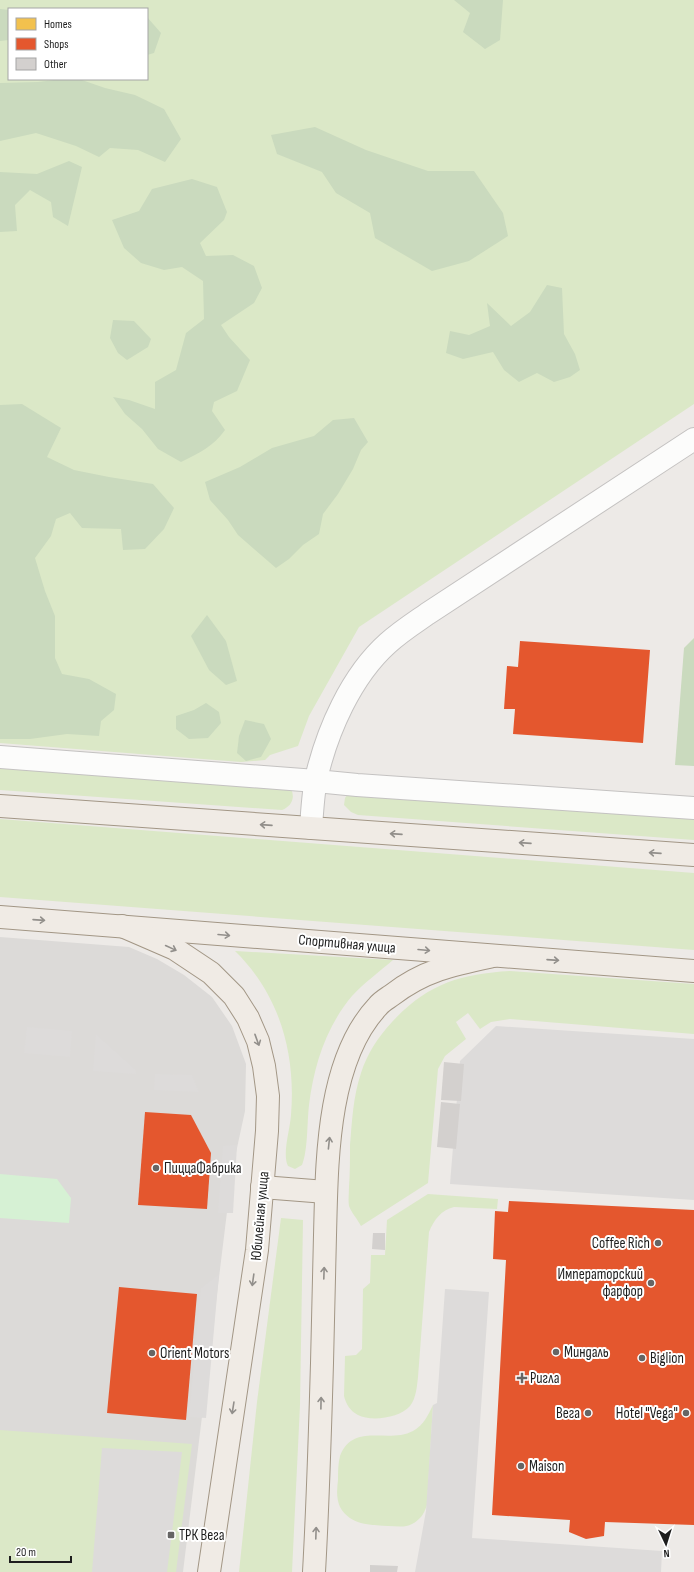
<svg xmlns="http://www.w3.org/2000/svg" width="694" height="1572" font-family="'Sofia Sans Condensed',sans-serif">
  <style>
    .residential { fill: #dcdad8 }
    .grass { fill: #dbe8c7; fill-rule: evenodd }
    .forest { fill: #cadabe }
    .park { fill: #d6f1d4 }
    .parking { fill: #dddbda }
    .homes { fill: #f2c14e }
    .shops { fill: #e4572e }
    .building { fill: #d3d0ce }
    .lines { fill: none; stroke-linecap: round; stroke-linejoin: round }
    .minor-casing { stroke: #c4c2c1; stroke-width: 24 }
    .major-casing { stroke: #a29685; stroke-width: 24 }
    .minor { stroke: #fcfcfb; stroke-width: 22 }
    .major { stroke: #f0ebe5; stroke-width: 22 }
    .oneway { stroke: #928f8b }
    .poi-dot { fill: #666564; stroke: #fff; stroke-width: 1.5 }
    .labels { text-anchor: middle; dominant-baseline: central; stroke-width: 4; stroke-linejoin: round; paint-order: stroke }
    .street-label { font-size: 15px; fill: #1e1e1e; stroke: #fff }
    .poi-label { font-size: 15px; fill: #1e1e1e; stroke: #fff; text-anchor: start }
  </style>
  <rect width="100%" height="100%" fill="#edeae7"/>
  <!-- residential -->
  <polygon class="residential" points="0,937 129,947 157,959 184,975 212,997 232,1026 246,1064 245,1111 232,1171 183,1572 0,1572"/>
  <!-- grass -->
  <g class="grass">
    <path d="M0 0H694V404L359 627 309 716 298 746 270 755 265 760 241 762 0 743ZM9 9H147V79H9Z"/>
    <path d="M0 761 290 787C296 797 292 806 282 810L0 790Z"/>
    <polygon points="348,794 694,814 694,840 358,815 351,812 344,805 345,798"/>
    <polygon points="0,819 694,873 694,950 0,897"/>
    <path d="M235 951 393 960C379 972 364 983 352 996 326 1027 314 1065 309 1105 307 1122 308 1151 302 1165L295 1169 288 1166C282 1154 290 1130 291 1115 296 1054 280 995 235 951Z"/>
    <path d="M510 971 694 984V1034L510 1019 491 1022 480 1029 468 1013 456 1022 466 1039 445 1056 438 1069 428 1183 361 1226C358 1220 351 1212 349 1206 348 1200 349 1193 349 1187 350 1173 350 1159 350 1145 352 1121 353 1097 361 1073 367 1054 378 1037 392 1022 427 984 460 974 510 971Z"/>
    <path d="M428 1194 498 1199 497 1209 454 1207C441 1210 434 1220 429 1232L418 1377C417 1386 416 1399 410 1406 400 1418 371 1422 358 1415 350 1411 346 1404 344 1396L345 1356 356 1355 362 1349 363 1289 370 1283 371 1255H385L387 1220Z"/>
    <polygon points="281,1218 303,1220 300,1405 292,1572 239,1572 257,1402"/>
    <path d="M433 1405 427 1505C424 1514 420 1520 412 1524 405 1528 396 1526 388 1526 370 1525 350 1525 340 1507 336 1498 337 1489 338 1480 338 1472 338 1464 340 1456 353 1422 389 1444 413 1431 424 1425 428 1415 433 1405Z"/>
    <polygon points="0,1430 192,1444 176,1572 0,1572"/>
  </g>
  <!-- forest -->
  <g class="forest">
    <polygon points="454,0 503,0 500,40 485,49 463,32 470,13"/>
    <polygon points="0,9 9,10 9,40 0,41"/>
    <polygon points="147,17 161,33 154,53 147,55"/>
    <polygon points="62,79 79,79 105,88 135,95 164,109 181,139 165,162 138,150 110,148 99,157 76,146 36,133 0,141 0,83 38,82"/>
    <polygon points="315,127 366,150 428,171 474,171 503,213 508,236 469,261 432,271 375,238 370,213 336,193 322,172 277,154 271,135"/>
    <polygon points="69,161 82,167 68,226 53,217 51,202 30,190 15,205 17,231 0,232 0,172 37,174"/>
    <path d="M192 179 217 187 227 212 224 220 200 243 206 256 233 255 254 266 262 288 254 303 221 325 229 337 250 360 237 391 214 402 212 411 225 430C214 446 199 453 181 462L158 449 142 429 125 414 113 397 129 400 155 409V382L176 370 186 333 204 319 203 281 182 267 164 270 141 263 124 248 112 220 139 211 152 189Z"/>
    <polygon points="547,285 562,288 564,334 575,354 580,370 570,377 554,382 537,373 519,382 504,370 493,352 463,359 446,353 450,331 469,335 490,326 487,303 511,326 530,312"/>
    <polygon points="113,320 134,321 151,339 148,347 127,360 118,353 110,338"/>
    <polygon points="22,404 61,428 47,457 74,470 109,477 153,484 174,508 164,529 145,549 123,550 121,529 82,528 70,513 56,519 51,536 35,558 45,591 55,616 55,658 62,674 89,679 116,694 114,710 101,721 99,736 67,734 30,739 0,739 0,405"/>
    <polygon points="354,418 368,442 361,450 353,469 338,494 323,514 319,534 303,545 289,559 276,568 238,535 228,520 210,500 205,482 240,467 272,448 314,436 333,420"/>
    <polygon points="207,615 226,641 237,681 226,685 209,670 191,636"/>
    <polygon points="694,638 694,766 675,765 684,648"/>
    <polygon points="206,703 219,712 221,723 208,738 189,739 176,729 176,716 194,710"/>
    <polygon points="245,720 264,724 271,739 261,757 246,761 237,753 239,736"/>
  </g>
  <!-- park -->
  <polygon class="park" points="0,1174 57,1179 71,1198 69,1223 0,1218"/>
  <!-- parking -->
  <g class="parking">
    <polygon points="496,1026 694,1039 694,1200 450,1184 460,1061"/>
    <polygon points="27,1027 72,1031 70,1057 24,1053"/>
    <polygon points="96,1034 135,1069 136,1074 93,1071"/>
    <polygon points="155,1074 192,1075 199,1092 154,1090"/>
    <polygon points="237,1145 233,1213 218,1213 223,1146"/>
    <polygon points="219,1274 206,1418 189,1417 201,1288"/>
    <polygon points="445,1289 489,1292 472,1538 662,1551 661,1572 415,1572 426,1511 433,1405 437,1403"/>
    <polygon points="102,1448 182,1452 167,1572 92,1572"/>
  </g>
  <!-- homes -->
  <polygon class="homes" points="682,1359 694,1359 694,1468 676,1467"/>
  <!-- shops -->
  <g class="shops">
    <polygon points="520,641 650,650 643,743 513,734 515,709 504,709 507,666 518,667"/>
    <polygon points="145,1112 191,1115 211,1153 207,1209 138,1205"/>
    <polygon points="509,1201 694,1210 694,1525 605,1522 604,1536 586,1539 569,1532 570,1520 492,1515 506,1260 493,1259 495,1211 508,1212"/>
    <polygon points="119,1287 197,1294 186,1420 107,1413"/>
  </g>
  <!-- building -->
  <g class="building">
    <polygon points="444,1062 464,1064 461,1101 441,1100"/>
    <polygon points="441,1102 460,1104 456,1149 437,1147"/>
    <polygon points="373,1233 385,1233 385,1250 372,1249"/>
    <polygon points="370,1565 398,1566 397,1572 370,1572"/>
  </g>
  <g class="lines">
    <defs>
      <g id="minor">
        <polyline points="0,757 316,781 357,785 694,808"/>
        <path d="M311 828C312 812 313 795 316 779 327 731 351 676 388 643 400 632 414 623 427 614L694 439"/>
      </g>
      <g id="major">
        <polyline points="0,806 694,855"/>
        <polyline points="0,917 694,971"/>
        <polyline points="122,926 175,949 211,973 234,996 248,1018 258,1041 264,1066 268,1096 267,1131 257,1250 209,1572"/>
        <polyline points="262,1187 326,1192"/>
        <path d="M314 1572C318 1502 320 1433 322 1363 323 1321 324 1278 325 1235 327 1164 326 1061 378 1006 382 1001 388 998 392 995 424 970 455 964 493 956"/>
      </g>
    </defs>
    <!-- minor casing -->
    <use href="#minor" class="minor-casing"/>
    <!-- major casing -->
    <use href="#major" class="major-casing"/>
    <!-- minor -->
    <use href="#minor" class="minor"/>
    <!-- major -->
    <use href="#major" class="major"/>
  </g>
  <!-- one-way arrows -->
  <defs><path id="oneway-shaft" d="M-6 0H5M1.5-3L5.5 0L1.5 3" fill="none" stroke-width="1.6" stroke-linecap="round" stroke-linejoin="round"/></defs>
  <g class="oneway">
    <use href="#oneway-shaft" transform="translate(266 825) rotate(-176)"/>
    <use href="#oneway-shaft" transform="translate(396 834) rotate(-176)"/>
    <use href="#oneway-shaft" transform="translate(525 843) rotate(-176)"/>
    <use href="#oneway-shaft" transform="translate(655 853) rotate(-176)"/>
    <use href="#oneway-shaft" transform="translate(39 920) rotate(4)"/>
    <use href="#oneway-shaft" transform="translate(224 935) rotate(5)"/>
    <use href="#oneway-shaft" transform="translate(171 948) rotate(25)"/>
    <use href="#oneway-shaft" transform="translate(424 950) rotate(5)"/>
    <use href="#oneway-shaft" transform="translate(553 960) rotate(4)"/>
    <use href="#oneway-shaft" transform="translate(257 1040) rotate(70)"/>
    <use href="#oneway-shaft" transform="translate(329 1143) rotate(-84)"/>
    <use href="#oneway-shaft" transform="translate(324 1273) rotate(-88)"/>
    <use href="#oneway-shaft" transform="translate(253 1280) rotate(98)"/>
    <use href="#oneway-shaft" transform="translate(321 1403) rotate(-89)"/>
    <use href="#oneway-shaft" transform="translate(233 1408) rotate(99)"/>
    <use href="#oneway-shaft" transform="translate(316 1533) rotate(-88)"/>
  </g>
  <!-- markers -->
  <g class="poi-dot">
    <circle cx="156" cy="1168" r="4"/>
    <circle cx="658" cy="1243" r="4"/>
    <circle cx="651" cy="1283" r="4"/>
    <circle cx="556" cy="1352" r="4"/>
    <circle cx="152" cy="1353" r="4"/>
    <circle cx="642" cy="1358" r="4"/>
    <path d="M520 1372h4v4h4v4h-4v4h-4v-4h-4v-4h4z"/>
    <circle cx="588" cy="1413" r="4"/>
    <circle cx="686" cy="1413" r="4"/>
    <circle cx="521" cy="1466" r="4"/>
    <rect x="167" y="1531" width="8" height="8" rx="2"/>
  </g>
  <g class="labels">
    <!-- street labels -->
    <g class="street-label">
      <text transform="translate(347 944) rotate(5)">Спортивная улица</text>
      <text transform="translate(260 1216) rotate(-85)">Юбилейная улица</text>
    </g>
    <!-- poi labels -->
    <g class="poi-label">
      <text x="164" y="1168">ПиццаФабрика</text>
      <text x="650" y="1243" text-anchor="end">Coffee Rich</text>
      <text x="643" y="1274" text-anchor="end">Императорский<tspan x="643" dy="17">фарфор</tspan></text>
      <text x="564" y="1352">Миндаль</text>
      <text x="160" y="1353">Orient Motors</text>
      <text x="650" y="1358">Biglion</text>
      <text x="530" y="1378">Ригла</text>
      <text x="580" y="1413" text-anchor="end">Вега</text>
      <text x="678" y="1413" text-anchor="end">Hotel "Vega"</text>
      <text x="529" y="1466">Maison</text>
      <text x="179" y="1535">ТРК Вега</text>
    </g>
  </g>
  <!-- legend -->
  <rect x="8" y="8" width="140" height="72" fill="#ffffff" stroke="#a5a5a5"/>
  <rect x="16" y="18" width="20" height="12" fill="#f2c14e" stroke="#a5a5a5"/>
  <text x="44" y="28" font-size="12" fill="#1e1e1e">Homes</text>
  <rect x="16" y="38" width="20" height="12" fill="#e4572e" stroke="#a5a5a5"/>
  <text x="44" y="48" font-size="12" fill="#1e1e1e">Shops</text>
  <rect x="16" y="58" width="20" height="12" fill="#d3d0ce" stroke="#a5a5a5"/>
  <text x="44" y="68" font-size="12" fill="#1e1e1e">Other</text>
  <!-- north arrow -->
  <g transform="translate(666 1544) rotate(176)" stroke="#ffffff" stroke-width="3" paint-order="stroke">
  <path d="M0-3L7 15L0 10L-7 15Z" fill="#1e1e1e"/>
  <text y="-6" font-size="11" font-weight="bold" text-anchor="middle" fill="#1e1e1e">N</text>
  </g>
  <!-- scale -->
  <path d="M10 1556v6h61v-6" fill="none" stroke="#1e1e1e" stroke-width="2"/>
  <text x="16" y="1556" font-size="12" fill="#1e1e1e" stroke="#ffffff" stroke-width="3" paint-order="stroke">20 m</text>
</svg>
